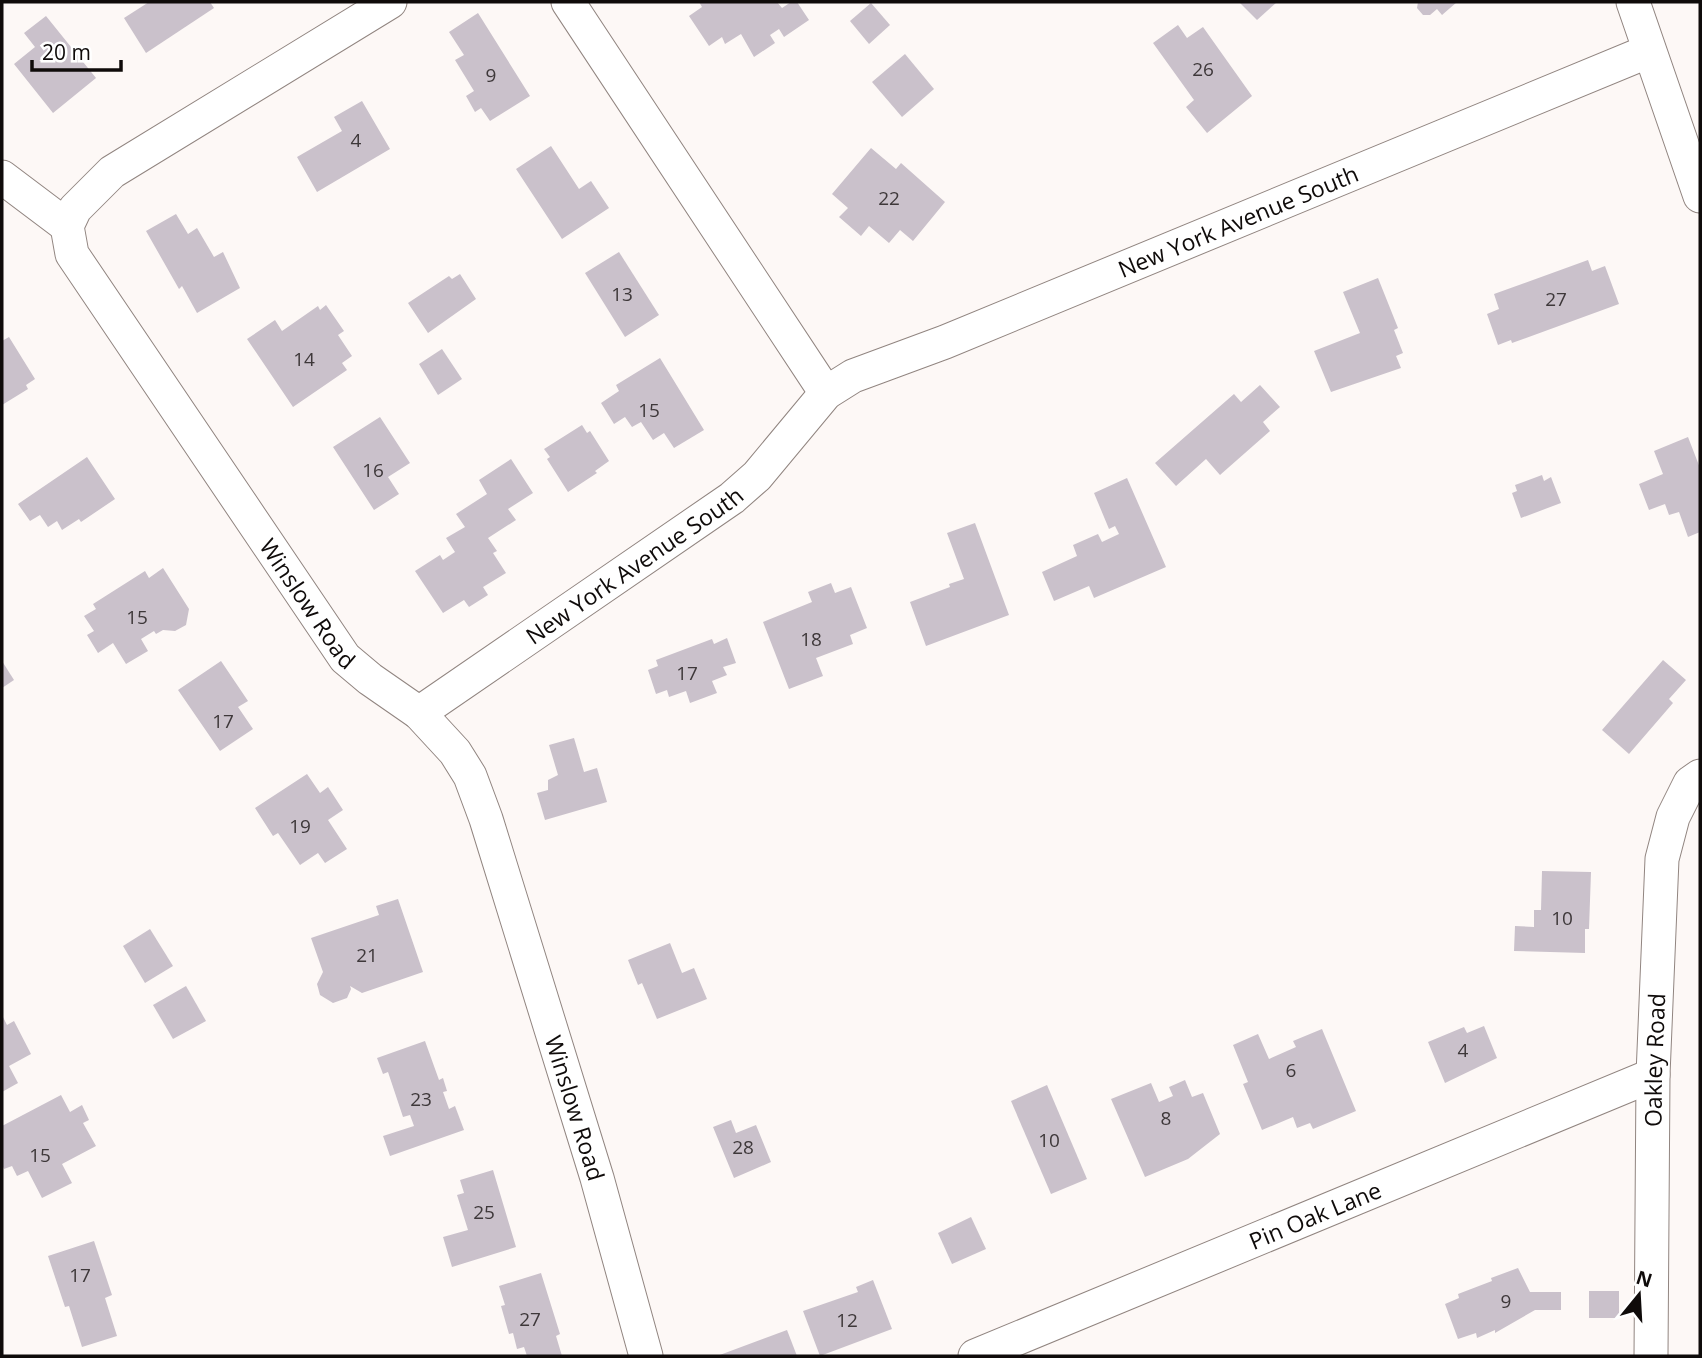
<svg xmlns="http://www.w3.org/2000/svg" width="1702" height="1358" font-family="'Open Sans',sans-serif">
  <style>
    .building { fill: #cac1cb }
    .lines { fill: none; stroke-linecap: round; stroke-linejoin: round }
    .minor-casing { stroke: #918580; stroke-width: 35 }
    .minor { stroke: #fff; stroke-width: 33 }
    .labels { text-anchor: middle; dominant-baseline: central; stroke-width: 7; stroke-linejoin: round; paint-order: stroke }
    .number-label { font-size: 19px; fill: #3e383a }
    .street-label { font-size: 23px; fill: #0f0b0a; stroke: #fff }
  </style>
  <rect width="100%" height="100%" fill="#fdf8f6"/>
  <!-- building -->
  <g class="building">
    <polygon points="149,2 210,2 214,8 146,53 124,18"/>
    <polygon points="699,2 777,2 782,8 791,2 797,2 809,20 784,37 779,29 770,35 775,43 754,57 741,34 725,44 722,37 709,46 689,16 702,7"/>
    <polygon points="1239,2 1277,2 1257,20"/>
    <polygon points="1418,2 1457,2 1442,15 1437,9 1430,15 1423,15 1417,8"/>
    <polygon points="871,3 890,25 869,44 850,21"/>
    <polygon points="478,13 530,96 490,121 481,108 475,112 466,96 474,91 455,60 464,55 449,32"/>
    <polygon points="46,16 96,78 53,113 14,64 35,47 24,33"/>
    <polygon points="1178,25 1187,38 1203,27 1252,96 1207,133 1186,107 1194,100 1153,43"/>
    <polygon points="905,54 934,89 902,117 872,82"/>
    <polygon points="362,101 390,149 317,192 297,157 342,131 334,117"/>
    <polygon points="551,146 579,189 591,181 609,208 562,239 516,169"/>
    <polygon points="871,148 896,169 901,163 945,202 913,241 900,230 889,243 869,226 861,236 839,217 848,208 832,194"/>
    <polygon points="176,214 188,234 197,228 214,257 223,252 240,288 197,313 182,286 179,289 146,231"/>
    <polygon points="619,252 659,315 625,337 585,273"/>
    <polygon points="1588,260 1592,271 1605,266 1619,304 1512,343 1511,340 1498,345 1487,314 1499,309 1494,294"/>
    <polygon points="460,274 476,299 428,333 408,303 449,276 452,279"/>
    <polygon points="1378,278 1398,328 1394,330 1403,353 1396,356 1401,368 1331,392 1314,351 1360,333 1343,292"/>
    <polygon points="326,305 344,331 338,335 352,356 342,363 347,370 293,407 247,339 275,320 282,331 318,306 320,310"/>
    <polygon points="9,337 35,379 26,385 28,389 2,405 2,341"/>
    <polygon points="442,349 462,379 438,395 419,364"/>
    <polygon points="660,358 704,430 674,448 664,433 653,440 641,422 632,427 625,417 614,424 601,403 619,391 616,385"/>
    <polygon points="1260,385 1280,407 1263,422 1270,431 1220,475 1206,459 1176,486 1155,463 1234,394 1241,402"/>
    <polygon points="380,417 410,463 388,477 399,494 374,510 333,447"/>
    <polygon points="582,425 587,433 590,431 609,461 595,471 597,473 568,492 547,459 550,457 544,449"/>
    <polygon points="1688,437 1700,468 1700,532 1688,537 1679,512 1669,515 1665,504 1649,510 1639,484 1663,474 1654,451"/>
    <polygon points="87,457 115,499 81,522 79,519 62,530 57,521 48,527 40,515 30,521 18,504"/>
    <polygon points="511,459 533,493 508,509 516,520 488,538 497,551 493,553 506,573 483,587 488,595 469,607 464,600 443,613 415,571 440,555 443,560 455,552 446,538 465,527 456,514 487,494 479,480"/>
    <polygon points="1542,475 1544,481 1551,477 1561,503 1521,518 1512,493 1517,491 1515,485"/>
    <polygon points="1127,478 1166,567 1094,598 1089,586 1054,601 1042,572 1077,556 1073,545 1098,534 1102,542 1119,534 1115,526 1109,529 1094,493"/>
    <polygon points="975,523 1009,615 926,646 910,602 950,587 949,584 964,579 947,533"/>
    <polygon points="163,568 189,609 186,625 175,631 163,630 156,634 154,631 141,639 148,651 126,664 113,643 98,653 87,635 94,631 84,616 96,609 93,604 145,571 149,578"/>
    <polygon points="831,583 835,593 851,587 867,628 850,635 853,644 816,658 823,676 789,689 763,622 812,602 808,592"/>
    <polygon points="727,638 736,663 723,667 727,675 712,681 717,693 690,703 686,691 669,697 667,690 656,694 648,670 658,666 656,660 712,639 714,644"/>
    <polygon points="1663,660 1686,680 1669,699 1673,703 1629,754 1602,730"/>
    <polygon points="2,661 14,680 2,688"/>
    <polygon points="221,661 248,701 238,707 253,729 220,751 178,690"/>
    <polygon points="574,738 584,772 597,768 607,802 545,820 537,793 548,790 548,780 558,775 549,745"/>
    <polygon points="307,774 320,793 328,787 343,810 328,820 347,849 325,863 318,853 300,865 278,833 273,836 255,808"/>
    <polygon points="1542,871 1591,872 1589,929 1585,929 1585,953 1514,951 1515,926 1534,927 1534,910 1541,910"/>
    <polygon points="398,899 423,972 362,993 350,986 351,989 347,998 333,1003 320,995 317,984 323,972 311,938 379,915 376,906"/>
    <polygon points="150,929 173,966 145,983 123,946"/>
    <polygon points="670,943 682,973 694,968 707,999 657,1019 642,983 638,985 628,960"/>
    <polygon points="186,986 206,1021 173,1039 153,1005"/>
    <polygon points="2,1015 7,1025 14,1021 31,1054 9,1066 18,1083 2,1092"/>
    <polygon points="1484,1026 1497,1058 1445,1083 1428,1042 1464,1027 1467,1033"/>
    <polygon points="1322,1029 1356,1111 1313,1129 1310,1123 1297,1128 1293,1117 1262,1130 1243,1084 1248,1082 1233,1045 1258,1034 1269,1059 1296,1047 1293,1041"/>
    <polygon points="425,1041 439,1080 443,1078 447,1091 443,1092 449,1109 455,1106 464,1130 390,1156 383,1136 414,1126 410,1115 403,1117 388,1072 383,1074 377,1058"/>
    <polygon points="1185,1080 1192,1097 1203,1093 1220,1134 1188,1159 1145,1177 1111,1099 1151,1083 1159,1102 1173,1096 1169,1087"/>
    <polygon points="1047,1085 1087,1179 1051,1194 1011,1101"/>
    <polygon points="61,1095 70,1112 82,1105 89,1120 83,1123 96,1146 62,1164 72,1183 42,1198 28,1171 17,1176 12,1166 4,1169 2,1165 2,1126"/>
    <polygon points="731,1120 736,1133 756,1125 771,1162 734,1178 713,1127"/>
    <polygon points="493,1170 516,1247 452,1267 443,1237 468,1230 457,1195 464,1193 460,1180"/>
    <polygon points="971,1217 986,1249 952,1264 938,1233"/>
    <polygon points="94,1241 112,1295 105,1298 117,1336 82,1347 69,1306 65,1307 48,1256"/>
    <polygon points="1518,1268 1530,1292 1561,1292 1561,1310 1535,1310 1495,1333 1495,1330 1477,1338 1476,1333 1458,1339 1445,1304 1459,1298 1458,1294 1492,1281 1491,1278"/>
    <polygon points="541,1273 560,1334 556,1336 562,1356 527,1356 524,1347 517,1349 513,1333 509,1334 501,1306 505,1305 499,1286"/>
    <polygon points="873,1280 892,1329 820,1356 803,1311 858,1292 856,1287"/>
    <rect x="1589" y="1291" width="30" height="27"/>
    <polygon points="787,1330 797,1356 717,1356"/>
  </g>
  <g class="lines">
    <defs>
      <g id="minor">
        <path id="s1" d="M390 2 112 172 75 209 67 226 72 254 345 658 370 679 419 713 455 752 470 776 486 819 597 1178 646 1356"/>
        <polyline points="568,2 826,393"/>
        <polyline points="1633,2 1700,196"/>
        <polyline points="2,177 67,226"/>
        <path id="s2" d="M419 713 732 498 757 476 826 393 853 376 945 342 1649 51"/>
        <path id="s3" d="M975 1356 1653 1075"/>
        <path id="s4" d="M1651 1356 1653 1075 1662 859 1673 817 1690 783 1700 776"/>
      </g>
    </defs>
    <!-- minor casing -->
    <use href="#minor" class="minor-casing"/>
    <!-- minor -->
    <use href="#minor" class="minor"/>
  </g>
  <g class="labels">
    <!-- number labels -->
    <g class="number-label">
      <text x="1203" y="69">26</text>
      <text x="491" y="75">9</text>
      <text x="356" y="140">4</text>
      <text x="889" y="198">22</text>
      <text x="622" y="294">13</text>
      <text x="1556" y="299">27</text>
      <text x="304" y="359">14</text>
      <text x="649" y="410">15</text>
      <text x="373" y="470">16</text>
      <text x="137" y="617">15</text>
      <text x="811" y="639">18</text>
      <text x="687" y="673">17</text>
      <text x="223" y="721">17</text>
      <text x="300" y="826">19</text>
      <text x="1562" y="918">10</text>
      <text x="367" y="955">21</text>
      <text x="1463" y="1050">4</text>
      <text x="1291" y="1070">6</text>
      <text x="421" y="1099">23</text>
      <text x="1166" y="1118">8</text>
      <text x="1049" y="1140">10</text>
      <text x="743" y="1147">28</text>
      <text x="40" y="1155">15</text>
      <text x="484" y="1212">25</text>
      <text x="80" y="1275">17</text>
      <text x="1506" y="1301">9</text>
      <text x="530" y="1319">27</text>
      <text x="847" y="1320">12</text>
    </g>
    <!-- street labels -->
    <g class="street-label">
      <text stroke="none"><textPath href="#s2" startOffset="968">New York Avenue South</textPath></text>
      <text stroke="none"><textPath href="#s2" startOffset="261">New York Avenue South</textPath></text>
      <text stroke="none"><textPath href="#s1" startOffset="847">Winslow Road</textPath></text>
      <text stroke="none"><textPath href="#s4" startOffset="296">Oakley Road</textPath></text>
      <text stroke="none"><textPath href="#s1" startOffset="1435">Winslow Road</textPath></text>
      <text stroke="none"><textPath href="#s3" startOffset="368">Pin Oak Lane</textPath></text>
    </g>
  </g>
  <!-- border -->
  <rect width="1702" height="1358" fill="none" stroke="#0f0b0a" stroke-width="7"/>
  <!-- north arrow -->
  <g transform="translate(1639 1295) rotate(18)" stroke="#ffffff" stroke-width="5" paint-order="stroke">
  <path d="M0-5L12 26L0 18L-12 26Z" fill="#0f0b0a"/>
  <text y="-10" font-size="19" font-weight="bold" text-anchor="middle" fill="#0f0b0a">N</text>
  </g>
  <!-- scale -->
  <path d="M32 60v10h89v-10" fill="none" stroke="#0f0b0a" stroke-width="3.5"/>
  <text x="42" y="60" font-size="21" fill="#0f0b0a" stroke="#ffffff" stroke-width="5" paint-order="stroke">20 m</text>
</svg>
